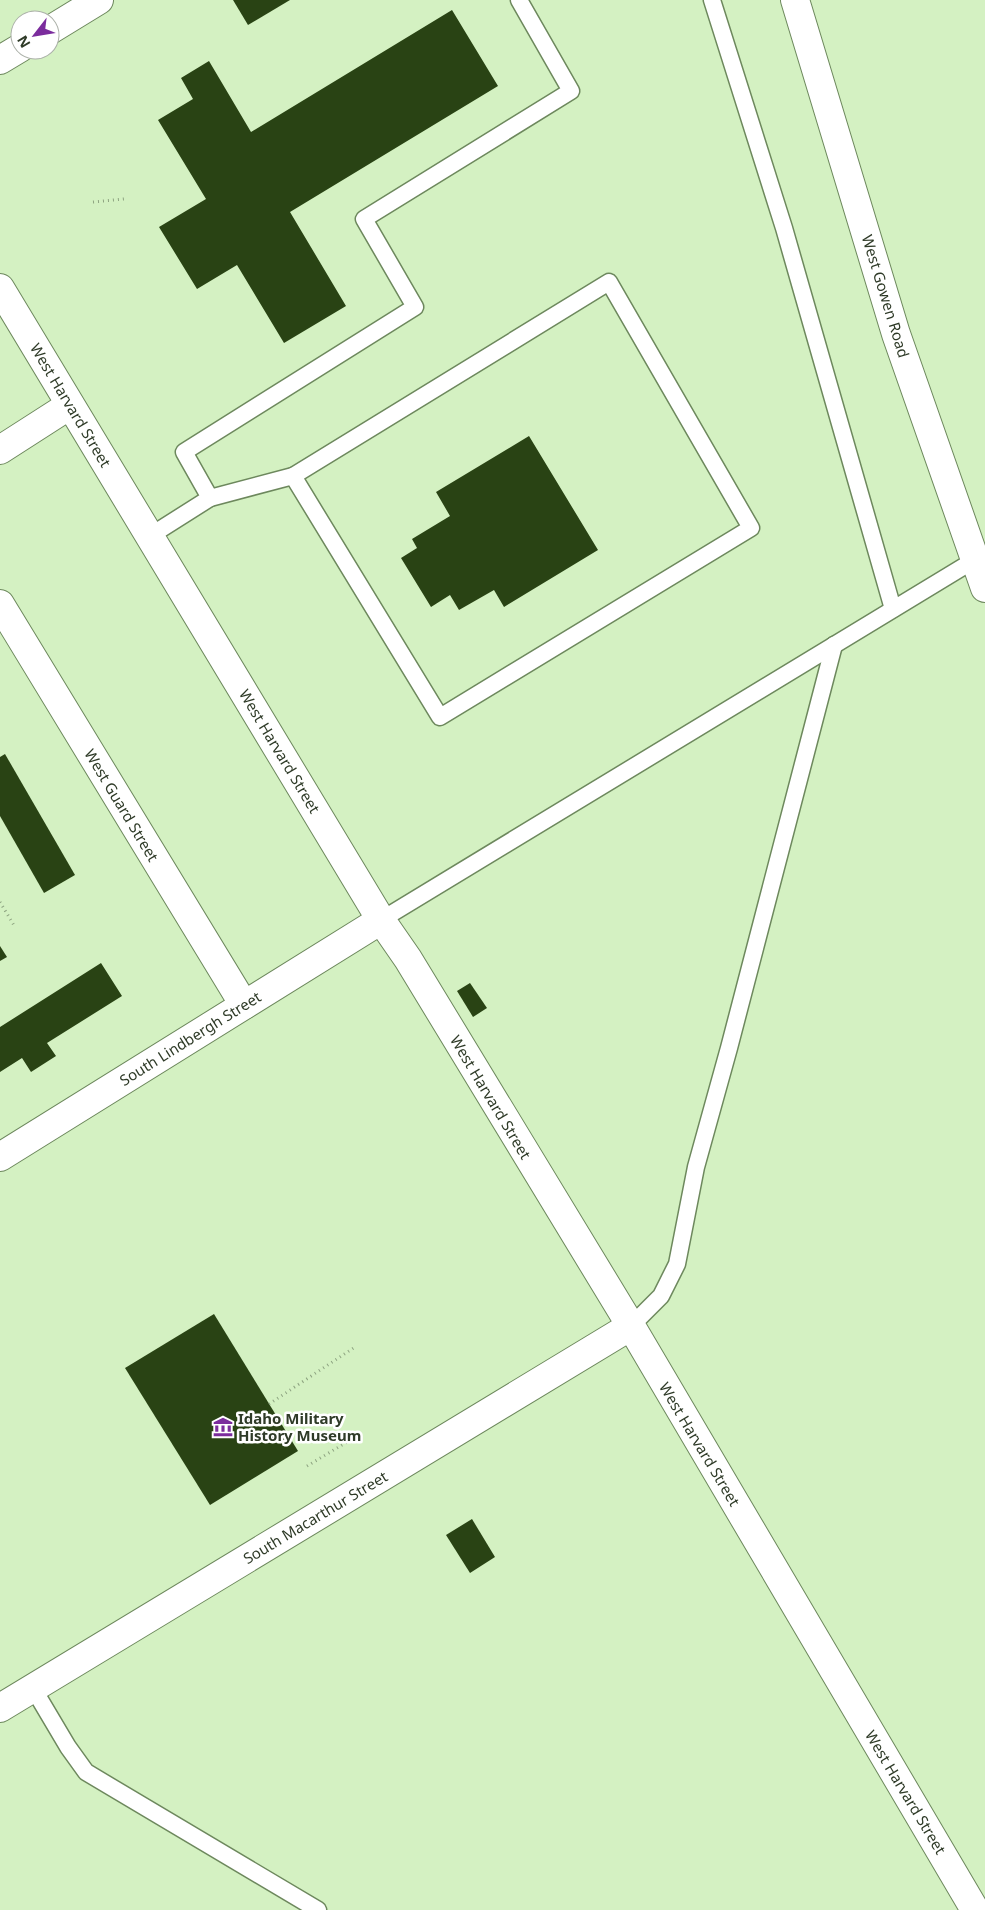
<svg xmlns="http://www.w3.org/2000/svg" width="985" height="1910" font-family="'Noto Sans',sans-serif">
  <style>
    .building { fill: #294314 }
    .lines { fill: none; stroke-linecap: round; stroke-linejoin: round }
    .service-casing { stroke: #6d885d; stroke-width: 19 }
    .minor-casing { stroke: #6d885d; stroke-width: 30 }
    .secondary-casing { stroke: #6d885d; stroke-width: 30 }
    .path { stroke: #8da380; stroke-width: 3; stroke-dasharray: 1 4; stroke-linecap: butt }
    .service { stroke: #fff; stroke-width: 16 }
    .minor { stroke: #fff; stroke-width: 28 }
    .secondary { stroke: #fff; stroke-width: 28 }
    .labels { text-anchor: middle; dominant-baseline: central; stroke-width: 5; stroke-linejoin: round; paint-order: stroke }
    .street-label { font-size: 15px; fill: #2f3b28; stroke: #fff }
    .poi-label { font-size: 15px; font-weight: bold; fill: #2f3b28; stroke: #fff; text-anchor: start }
  </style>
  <rect width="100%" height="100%" fill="#d4f1c2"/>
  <!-- building -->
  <g class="building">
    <polygon points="233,0 290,0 248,25"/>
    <polygon points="452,10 498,86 290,212 346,306 284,343 237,265 197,289 159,227 206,199 158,120 193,99 181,78 209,61 251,132"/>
    <polygon points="529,436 598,550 504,607 494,590 459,610 450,595 431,607 401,558 417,548 412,539 450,516 436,492"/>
    <polygon points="5,754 75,875 44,893 0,816 0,757"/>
    <polygon points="0,946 7,957 0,961"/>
    <polygon points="101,963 122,996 47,1043 56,1056 31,1072 22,1058 0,1072 0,1027"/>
    <polygon points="470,983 487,1008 473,1017 457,991"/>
    <polygon points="214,1314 298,1451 210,1505 125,1368"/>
    <polygon points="472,1519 495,1557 470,1573 446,1535"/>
  </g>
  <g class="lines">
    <defs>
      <g id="service">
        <polyline points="712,0 784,228 893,609"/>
        <polygon points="609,282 751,528 440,717 293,476"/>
        <polyline points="210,498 293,476"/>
        <polyline points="150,536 210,498 184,452 415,307 364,219 571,91 519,0"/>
        <polyline points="381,920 976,559"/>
        <polyline points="631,1326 661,1296 677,1264 696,1167 729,1048 834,645"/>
        <polyline points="33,1688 68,1747 86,1772 318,1910"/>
      </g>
      <g id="minor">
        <polyline points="50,30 99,0"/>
        <polyline points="0,60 20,48"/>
        <polyline points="0,288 381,920 408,959 631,1326 975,1910"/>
        <polyline points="0,450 70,405"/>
        <polyline points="0,604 244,1005"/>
        <polyline points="0,1157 381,920"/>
        <polyline points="0,1708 631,1326"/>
      </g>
      <polyline id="secondary" points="795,0 896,334 985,588"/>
    </defs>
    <!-- service casing -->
    <use href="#service" class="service-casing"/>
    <!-- minor casing -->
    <use href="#minor" class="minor-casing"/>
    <!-- secondary casing -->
    <use href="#secondary" class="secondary-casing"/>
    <!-- path -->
    <g class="path">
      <polyline points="93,202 124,199"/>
      <polyline points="0,902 15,927"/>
      <polyline points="269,1404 355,1347"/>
      <polyline points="307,1466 357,1436"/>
    </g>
    <!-- service -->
    <use href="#service" class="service"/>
    <!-- minor -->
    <use href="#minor" class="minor"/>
    <!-- secondary -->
    <use href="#secondary" class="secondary"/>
  </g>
  <!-- icons -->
  <defs>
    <symbol id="museum-bare" viewBox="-9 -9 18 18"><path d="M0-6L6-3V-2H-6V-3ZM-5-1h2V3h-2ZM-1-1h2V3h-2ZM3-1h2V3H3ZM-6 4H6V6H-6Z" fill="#7b2c9d" stroke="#fff" stroke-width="2.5" paint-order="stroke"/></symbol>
  </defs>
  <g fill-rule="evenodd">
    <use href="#museum-bare" x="209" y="1413" width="28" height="28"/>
  </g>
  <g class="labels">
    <!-- street labels -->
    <g class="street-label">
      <text transform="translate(886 296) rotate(73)">West Gowen Road</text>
      <text transform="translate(71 405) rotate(59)">West Harvard Street</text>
      <text transform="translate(280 751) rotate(59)">West Harvard Street</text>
      <text transform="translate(122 805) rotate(59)">West Guard Street</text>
      <text transform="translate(190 1038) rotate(-32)">South Lindbergh Street</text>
      <text transform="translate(491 1097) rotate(59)">West Harvard Street</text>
      <text transform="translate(700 1444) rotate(59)">West Harvard Street</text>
      <text transform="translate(315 1517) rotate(-31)">South Macarthur Street</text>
      <text transform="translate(906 1792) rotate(59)">West Harvard Street</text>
    </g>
    <!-- poi labels -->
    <g class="poi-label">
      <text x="238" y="1418">Idaho Military<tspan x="238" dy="17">History Museum</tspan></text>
    </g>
  </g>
  <!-- north arrow -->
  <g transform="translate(35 35) rotate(239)"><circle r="24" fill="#ffffff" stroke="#acb1a9"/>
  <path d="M0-4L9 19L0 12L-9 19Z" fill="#7b2c9d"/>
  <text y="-8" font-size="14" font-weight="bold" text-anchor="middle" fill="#2f3b28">N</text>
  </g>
</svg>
